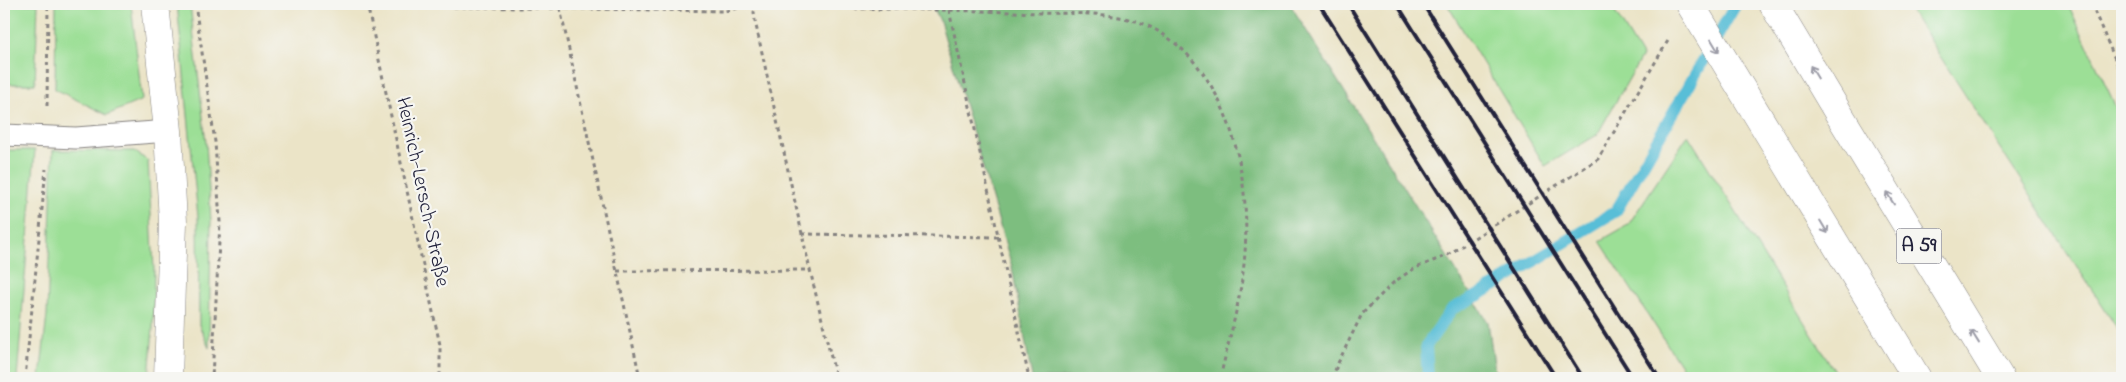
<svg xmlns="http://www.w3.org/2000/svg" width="2126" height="382" font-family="'Indie Flower',sans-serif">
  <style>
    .green { fill: #9cdf96; stroke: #5f8068 }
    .forest { fill: #7dbe7f; stroke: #50705d }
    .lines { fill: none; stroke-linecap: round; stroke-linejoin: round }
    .stream { stroke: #59bed7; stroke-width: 12 }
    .lane-casing { stroke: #868381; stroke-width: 23 }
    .street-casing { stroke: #868381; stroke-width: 29 }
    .highway-casing { stroke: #868381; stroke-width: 29 }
    .path { stroke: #868381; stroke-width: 3; stroke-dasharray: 4 4; stroke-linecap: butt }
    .lane { stroke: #fff; stroke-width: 21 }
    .street { stroke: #fff; stroke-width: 28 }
    .highway { stroke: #fff; stroke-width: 28 }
    .rail { stroke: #22223b; stroke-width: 4 }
    .oneway { stroke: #9c9ca7 }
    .labels { text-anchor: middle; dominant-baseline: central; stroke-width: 4.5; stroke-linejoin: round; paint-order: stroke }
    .shield { fill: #f6f6f2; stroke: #626272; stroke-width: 1 }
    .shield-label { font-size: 20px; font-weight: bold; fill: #22223b }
    .street-label { font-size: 21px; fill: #22223b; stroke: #f6f6f2 }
  </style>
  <rect width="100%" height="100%" fill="#f6f6f2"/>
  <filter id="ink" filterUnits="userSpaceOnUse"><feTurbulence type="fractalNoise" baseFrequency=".02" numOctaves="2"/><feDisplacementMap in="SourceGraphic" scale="10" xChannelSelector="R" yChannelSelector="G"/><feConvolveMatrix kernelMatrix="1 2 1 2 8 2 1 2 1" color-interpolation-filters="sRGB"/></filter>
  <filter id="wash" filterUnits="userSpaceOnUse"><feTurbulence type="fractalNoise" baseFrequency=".0096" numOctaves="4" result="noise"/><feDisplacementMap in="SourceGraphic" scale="20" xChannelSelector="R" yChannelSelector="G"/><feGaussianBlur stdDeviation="1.12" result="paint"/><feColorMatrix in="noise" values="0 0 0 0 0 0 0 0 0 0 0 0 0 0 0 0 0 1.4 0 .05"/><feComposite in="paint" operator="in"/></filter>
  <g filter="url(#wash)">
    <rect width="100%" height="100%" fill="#ebe4c7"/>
    <!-- green -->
    <g class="green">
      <polygon points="4,4 38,4 35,84 4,84"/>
      <polygon points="56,4 131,4 142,100 107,115 55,89"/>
      <polygon points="177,4 190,4 206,143 211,221 209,348 199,325 198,217"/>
      <polygon points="1447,4 1610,4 1642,56 1597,135 1545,166"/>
      <polygon points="1906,4 2068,4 2122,120 2122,336"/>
      <polygon points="1688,135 1839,378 1689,378 1600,241 1628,225"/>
      <polygon points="4,150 35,150 17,378 4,378"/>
      <polygon points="53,150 134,151 148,161 154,269 153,328 149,378 40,378 47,315"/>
    </g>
    <!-- forest -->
    <polygon class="forest" points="932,4 1290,4 1488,322 1496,378 1032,378 1012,267 940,21"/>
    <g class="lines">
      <!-- stream -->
      <polyline class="stream" points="1428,378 1426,346 1452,309 1479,295 1616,211 1736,4"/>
    </g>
  </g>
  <g filter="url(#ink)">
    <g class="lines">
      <defs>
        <polyline id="lane" points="4,135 76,138 168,131"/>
        <polyline id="street" points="155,4 168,131 173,222 168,378"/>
        <g id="highway">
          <polyline points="1690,4 1917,378"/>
          <polyline points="1773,4 1839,114 2000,378"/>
        </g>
      </defs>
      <!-- lane casing -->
      <use href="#lane" class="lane-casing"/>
      <!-- street casing -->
      <use href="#street" class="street-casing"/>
      <!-- highway casing -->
      <use href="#highway" class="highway-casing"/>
      <!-- path -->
      <g class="path">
        <polyline points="195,4 215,142 220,222 212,378"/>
        <polyline points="367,4 440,345 440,378"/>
        <polyline points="438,4 451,7 725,11 739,8 749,4"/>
        <polyline points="758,4 754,12 755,21 810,270 836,378"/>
        <path d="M790 4 811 8C887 9 963 10 1039 13 1072 14 1112 11 1144 24 1230 62 1253 179 1244 264 1240 302 1229 340 1220 378"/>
        <polyline points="2091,4 2122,75"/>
        <polyline points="560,8 640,378"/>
        <polyline points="949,10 1029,378"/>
        <polyline points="47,106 48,4"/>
        <polyline points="802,234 998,237"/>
        <polyline points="617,271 810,270"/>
        <polyline points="25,378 46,169"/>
        <polyline points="1332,378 1338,363 1362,314 1394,282 1415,268 1446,256 1598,159 1669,39"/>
      </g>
      <!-- lane -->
      <use href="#lane" class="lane"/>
      <!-- street -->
      <use href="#street" class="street"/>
      <!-- highway -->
      <use href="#highway" class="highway"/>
      <!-- rail -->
      <g class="rail">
        <polyline points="1319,4 1556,378"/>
        <polyline points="1348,4 1583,378"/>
        <polyline points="1397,4 1633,378"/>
        <polyline points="1423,4 1659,378"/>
      </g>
    </g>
    <!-- one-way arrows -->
    <defs><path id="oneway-shaft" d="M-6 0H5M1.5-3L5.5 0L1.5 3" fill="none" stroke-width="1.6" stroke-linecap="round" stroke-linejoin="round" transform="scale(1.25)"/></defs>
    <g class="oneway">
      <use href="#oneway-shaft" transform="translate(1715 46) rotate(59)"/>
      <use href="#oneway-shaft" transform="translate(1814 72) rotate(-121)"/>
      <use href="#oneway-shaft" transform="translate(1890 198) rotate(-122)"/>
      <use href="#oneway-shaft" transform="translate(1824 227) rotate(59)"/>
      <use href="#oneway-shaft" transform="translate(1975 337) rotate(-122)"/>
    </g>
  </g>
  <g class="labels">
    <!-- shield labels -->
    <rect class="shield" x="1896.5" y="228.5" width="45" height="35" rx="4"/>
    <g class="shield-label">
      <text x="1919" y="246">A 59</text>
    </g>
    <!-- street labels -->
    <g class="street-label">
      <text transform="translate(422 192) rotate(78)">Heinrich-Lersch-Straße</text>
    </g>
  </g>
  <!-- margin -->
  <rect width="2126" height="382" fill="none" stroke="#f6f6f2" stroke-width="20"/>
</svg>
